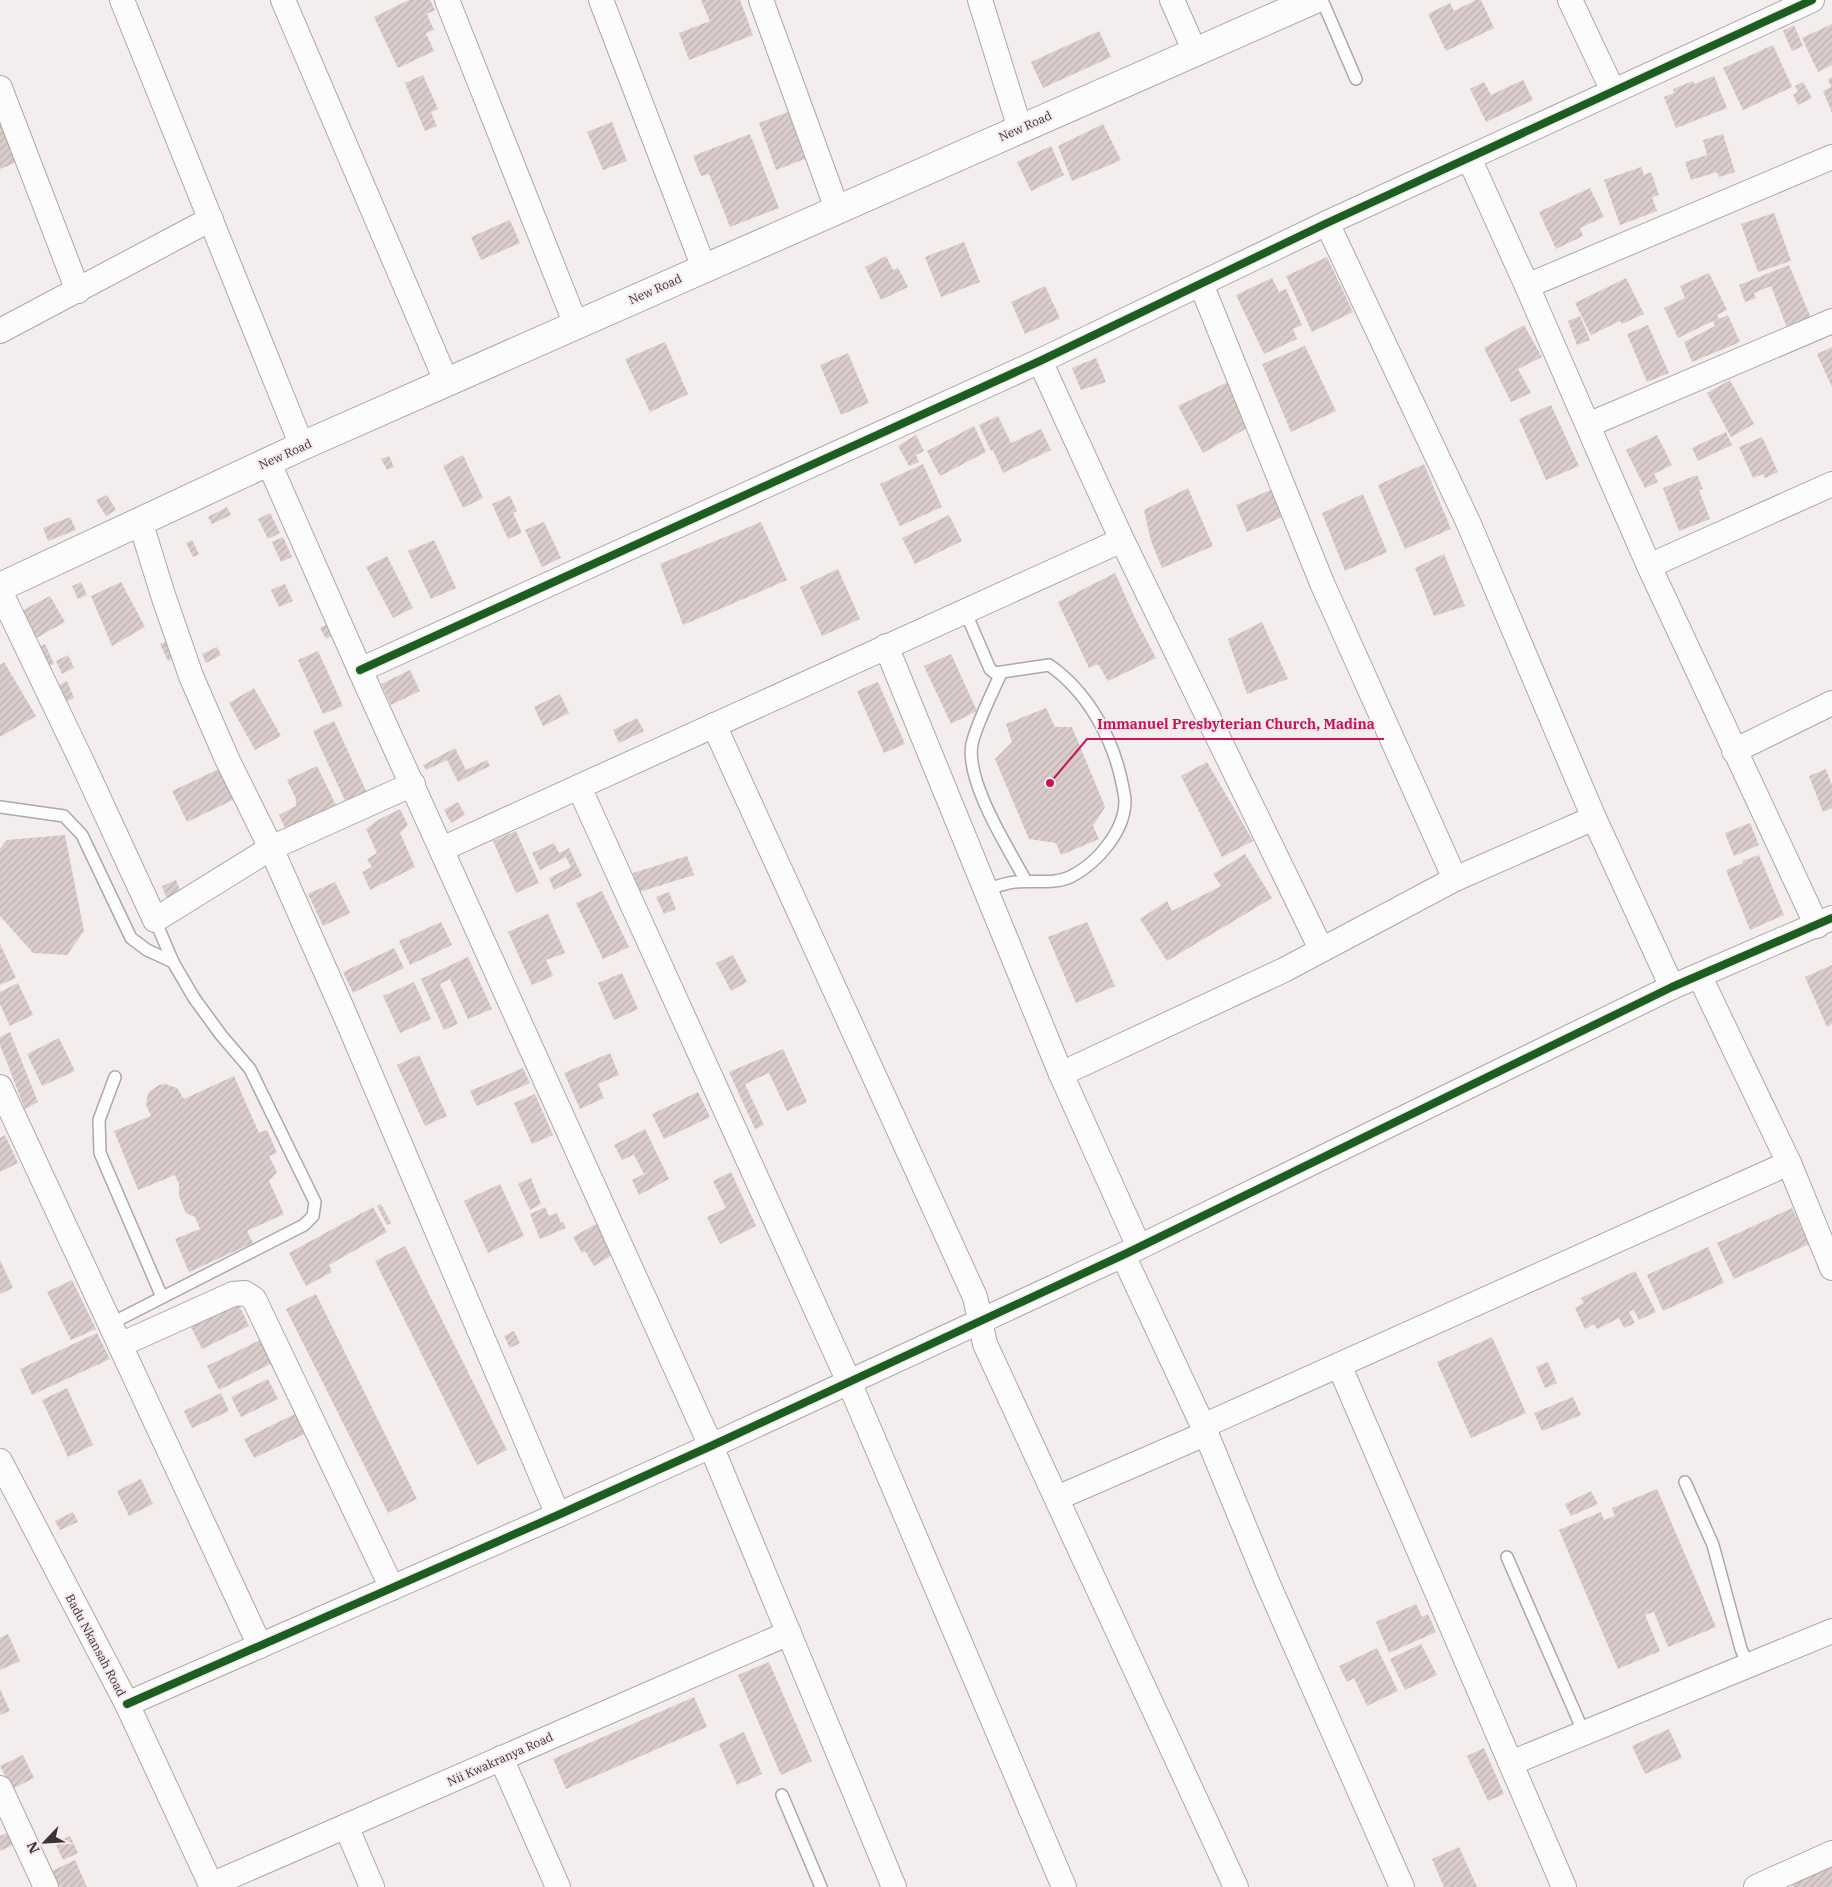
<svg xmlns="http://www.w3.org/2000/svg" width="1832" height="1887" font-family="'IBM Plex Serif',serif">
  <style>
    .building { fill: url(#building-hatch) }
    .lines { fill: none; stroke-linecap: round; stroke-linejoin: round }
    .service-casing { stroke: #aca7a8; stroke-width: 14 }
    .minor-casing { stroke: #aca7a8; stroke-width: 26 }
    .tertiary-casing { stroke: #aca7a8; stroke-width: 30 }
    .service { stroke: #fdfcfc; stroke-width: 11 }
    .minor { stroke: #fdfcfc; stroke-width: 24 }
    .tertiary { stroke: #fdfcfc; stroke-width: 28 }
    .cycleway-casing { stroke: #f6eaec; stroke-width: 11 }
    .cycleway { stroke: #1b5e20; stroke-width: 8 }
    .labels { text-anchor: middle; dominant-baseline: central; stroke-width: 4; stroke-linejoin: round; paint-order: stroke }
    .street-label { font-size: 12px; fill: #393435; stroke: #f6eaec }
    .leader { fill: none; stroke: #c2185b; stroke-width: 2 }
    .callout-dot { fill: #c2185b; stroke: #f6eaec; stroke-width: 2 }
    .callout-label { font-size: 14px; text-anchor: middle; font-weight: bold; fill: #c2185b; stroke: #f6eaec; stroke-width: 4; stroke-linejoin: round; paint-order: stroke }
  </style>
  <defs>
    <pattern id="building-hatch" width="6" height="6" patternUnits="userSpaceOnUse" patternTransform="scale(1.25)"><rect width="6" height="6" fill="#dbcdcc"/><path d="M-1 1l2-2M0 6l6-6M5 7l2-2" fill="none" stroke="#bdb1b0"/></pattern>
  </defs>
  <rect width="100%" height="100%" fill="#f3edee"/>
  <!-- building -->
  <g class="building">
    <polygon points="409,0 430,0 435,10 427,14 434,30 426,33 434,51 398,68 374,17"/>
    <polygon points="701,0 740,0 753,35 689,60 679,33 710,21"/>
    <polygon points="1476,0 1481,0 1494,28 1446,51 1428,14 1450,3 1454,11"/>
    <polygon points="1832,24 1832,65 1818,72 1802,38"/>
    <polygon points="1794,25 1803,46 1792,51 1783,31"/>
    <polygon points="1099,31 1111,57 1043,88 1031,62"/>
    <polygon points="1773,45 1792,87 1743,110 1723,68"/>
    <polygon points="423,75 438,109 431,112 437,126 425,131 405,83"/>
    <polygon points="1714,76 1727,108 1676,128 1664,97 1674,93 1673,89 1693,81 1694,84"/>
    <polygon points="1832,77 1832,113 1823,91 1831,87 1828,79"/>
    <polygon points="1523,80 1533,100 1486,122 1470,89 1484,82 1491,95"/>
    <polygon points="1803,82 1812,98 1798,105 1793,95 1798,92 1795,86"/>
    <polygon points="788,112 805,159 776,170 759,123"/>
    <polygon points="0,114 20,161 0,169"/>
    <polygon points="612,122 627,161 603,170 587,132"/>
    <polygon points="1103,124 1121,160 1072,181 1058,146"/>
    <polygon points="750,134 779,208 730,227 709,174 701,176 693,156"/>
    <polygon points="1723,134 1735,172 1719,177 1717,172 1691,180 1685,162 1707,155 1703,140"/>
    <polygon points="1051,146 1064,175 1031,191 1017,162"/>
    <polygon points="1641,167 1644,175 1651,172 1659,195 1652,197 1657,211 1620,225 1604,180"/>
    <polygon points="1590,188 1604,217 1580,228 1583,236 1556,249 1539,212"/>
    <polygon points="1774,213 1791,261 1758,272 1741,224"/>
    <polygon points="510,220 520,243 481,260 471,237"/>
    <polygon points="964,242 980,282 941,297 925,257"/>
    <polygon points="886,256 893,270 898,268 908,287 881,300 865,267"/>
    <polygon points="1327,257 1353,312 1312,332 1286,276"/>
    <polygon points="1789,265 1811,318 1787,328 1771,286 1754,293 1756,298 1745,302 1739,285"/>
    <polygon points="1709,273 1727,310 1717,315 1719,319 1728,315 1740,342 1692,362 1684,342 1715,326 1713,321 1678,338 1664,308 1685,298 1680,286"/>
    <polygon points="1272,278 1279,292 1286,289 1302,325 1293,329 1297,339 1264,354 1236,295"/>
    <polygon points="1626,278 1644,314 1622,324 1620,321 1591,335 1575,303"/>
    <polygon points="1045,286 1060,318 1025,334 1011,302"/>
    <polygon points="1580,316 1590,340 1577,345 1568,321"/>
    <polygon points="1524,325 1542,357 1518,369 1531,393 1511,402 1484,348"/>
    <polygon points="1648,325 1669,373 1647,382 1627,334"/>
    <polygon points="665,342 688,394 650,412 625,359"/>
    <polygon points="1305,346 1336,411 1291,432 1262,364"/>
    <polygon points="1832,347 1832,387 1817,354"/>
    <polygon points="848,353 869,403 841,415 820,365"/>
    <polygon points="1096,358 1106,382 1081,390 1072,368"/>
    <polygon points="1730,380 1754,424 1731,437 1707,393"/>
    <polygon points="1228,382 1247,428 1203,453 1178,406"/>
    <polygon points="1551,405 1579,466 1546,480 1519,419"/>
    <polygon points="998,416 1011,443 1041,429 1051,450 1003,473 993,450 991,451 979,425"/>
    <polygon points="974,426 986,452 940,476 927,451"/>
    <polygon points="1726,432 1732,445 1698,461 1692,448"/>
    <polygon points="916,435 924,451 916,455 919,462 909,466 898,446"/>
    <polygon points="1657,435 1672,465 1654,474 1658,482 1645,488 1626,450"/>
    <polygon points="1762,437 1778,472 1765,478 1763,474 1753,478 1739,447"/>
    <polygon points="463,455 483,498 463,508 443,466"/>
    <polygon points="389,456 394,467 387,470 381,459"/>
    <polygon points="923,464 942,507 900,526 880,484"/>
    <polygon points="1424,464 1451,529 1405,549 1378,485"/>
    <polygon points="1697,475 1703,489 1699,490 1710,519 1679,531 1663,488"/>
    <polygon points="1188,488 1213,546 1162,568 1151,541 1144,510"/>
    <polygon points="1275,488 1287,515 1247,532 1236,505"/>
    <polygon points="1363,494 1387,552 1345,571 1322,513"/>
    <polygon points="107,495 116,510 106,516 96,500"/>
    <polygon points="510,496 517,511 513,513 522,533 508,539 492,504"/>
    <polygon points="227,507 231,515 212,524 208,517"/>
    <polygon points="270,513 280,533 268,539 258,519"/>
    <polygon points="949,515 962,541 915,564 902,538"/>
    <polygon points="70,517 76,530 48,541 43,528"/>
    <polygon points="544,522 561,558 542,567 525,530"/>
    <polygon points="761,522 787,580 683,625 660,564"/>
    <polygon points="283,537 292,557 281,562 272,542"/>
    <polygon points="192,540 199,554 193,557 186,543"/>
    <polygon points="434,540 456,588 431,599 408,551"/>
    <polygon points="1444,554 1465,606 1434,616 1415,568"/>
    <polygon points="387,556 413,608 393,618 366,567"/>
    <polygon points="838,569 860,619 822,636 800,587"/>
    <polygon points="1115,573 1135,618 1156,658 1108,681 1098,664 1089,668 1058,602"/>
    <polygon points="81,582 87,595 78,599 72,586"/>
    <polygon points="121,582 145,627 112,646 91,596"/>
    <polygon points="285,584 293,601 279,607 271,590"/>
    <polygon points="50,596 65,622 31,641 16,614"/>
    <polygon points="1262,622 1288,679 1247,694 1228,639"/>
    <polygon points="328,624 334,635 326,639 320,628"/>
    <polygon points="169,640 177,657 168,661 160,644"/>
    <polygon points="45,644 54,664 45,668 36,649"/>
    <polygon points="217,647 221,655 206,663 202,654"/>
    <polygon points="318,651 343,706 323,714 298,660"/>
    <polygon points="951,654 977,711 951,724 924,666"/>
    <polygon points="68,655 74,668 62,674 56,661"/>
    <polygon points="4,662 36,716 0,737 0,665"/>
    <polygon points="410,670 420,691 391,705 381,684"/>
    <polygon points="67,681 74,698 66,702 59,685"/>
    <polygon points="878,682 905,744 884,753 857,691"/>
    <polygon points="254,688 281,736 255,750 229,703"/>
    <polygon points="560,694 569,713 543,726 534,707"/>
    <polygon points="1046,708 1055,727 1072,727 1105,807 1093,826 1099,839 1061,855 1056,843 1029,839 995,759 1012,742 1006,724"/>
    <polygon points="637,718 644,731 619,743 613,730"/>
    <polygon points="334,721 368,795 347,805 313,731"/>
    <polygon points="455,748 466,770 487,760 490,766 458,782 447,760 426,770 423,765"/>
    <polygon points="1207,762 1253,841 1222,857 1181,776"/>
    <polygon points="317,766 336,805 286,830 279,815 296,806 296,799 287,780"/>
    <polygon points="221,768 235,799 187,822 172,791"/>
    <polygon points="1826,769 1832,785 1832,808 1823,812 1809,776"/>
    <polygon points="458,802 465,815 451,823 444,810"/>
    <polygon points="400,809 408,825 400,833 415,867 370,890 362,872 372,867 367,859 377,853 366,829 378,820"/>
    <polygon points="1750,823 1759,845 1734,856 1725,833"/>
    <polygon points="516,831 539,883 516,893 493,841"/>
    <polygon points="65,835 84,931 67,955 33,953 0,916 0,849 7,840"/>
    <polygon points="554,843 559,853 569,848 582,876 554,890 549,878 571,867 566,857 540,870 532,853"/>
    <polygon points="1245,854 1272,898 1167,961 1140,919 1167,901 1172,911 1221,886 1213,874"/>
    <polygon points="1759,855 1784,915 1750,930 1726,870 1743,863 1742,861"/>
    <polygon points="687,856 694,875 639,892 633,873"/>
    <polygon points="176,880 183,898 169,904 162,886"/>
    <polygon points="335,882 350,913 323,926 308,894"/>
    <polygon points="602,891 629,947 603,959 576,903"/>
    <polygon points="669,892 676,909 664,914 656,897"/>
    <polygon points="548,914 565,953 546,960 553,976 532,985 508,932"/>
    <polygon points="441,922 452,945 410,965 399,941"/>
    <polygon points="1087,922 1115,986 1076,1003 1048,937"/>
    <polygon points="0,944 16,978 0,985"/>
    <polygon points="394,948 404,968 353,993 343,972"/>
    <polygon points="733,955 747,982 731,991 716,963"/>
    <polygon points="468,957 492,1009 468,1019 450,979 440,984 458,1024 444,1030 421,979"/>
    <polygon points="1832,965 1832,1024 1827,1027 1805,977"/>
    <polygon points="622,973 638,1009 614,1020 598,983"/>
    <polygon points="414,982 431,1019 400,1033 383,996"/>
    <polygon points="18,983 33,1015 10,1026 0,1004 0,992"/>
    <polygon points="10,1032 38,1102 25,1109 0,1045 0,1037"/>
    <polygon points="59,1038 75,1071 42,1086 27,1054"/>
    <polygon points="783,1049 807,1102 787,1111 769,1073 745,1084 764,1125 755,1129 729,1072"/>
    <polygon points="610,1053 619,1075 598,1084 604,1098 580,1109 564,1073"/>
    <polygon points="419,1055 447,1116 425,1126 397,1065"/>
    <polygon points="523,1068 530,1083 477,1106 470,1091"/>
    <polygon points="234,1076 259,1133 267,1130 277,1153 269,1156 277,1172 269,1181 284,1214 247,1231 253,1243 189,1272 175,1239 200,1229 195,1217 186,1213 179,1196 179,1184 175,1175 138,1190 114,1131 151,1116 146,1105 147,1098 149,1092 159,1085 165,1084 177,1088 184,1099"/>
    <polygon points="698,1092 710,1117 664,1139 652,1114"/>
    <polygon points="535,1094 553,1135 532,1144 514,1103"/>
    <polygon points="645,1129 669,1179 639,1195 632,1180 644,1174 634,1155 622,1160 614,1145"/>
    <polygon points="5,1135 18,1163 0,1172 0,1138"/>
    <polygon points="731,1172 756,1226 720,1244 707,1217 726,1208 713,1181"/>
    <polygon points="531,1178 541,1204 530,1210 518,1184"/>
    <polygon points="500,1184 524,1236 488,1253 464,1201"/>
    <polygon points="381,1204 391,1223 387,1225 377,1206"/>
    <polygon points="373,1207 387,1232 329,1265 332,1272 306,1286 289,1253"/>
    <polygon points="545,1207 549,1216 557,1213 561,1223 563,1222 566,1228 540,1239 530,1214"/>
    <polygon points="1792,1208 1809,1244 1734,1279 1717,1243"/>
    <polygon points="596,1224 614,1254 594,1266 585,1251 582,1253 573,1237"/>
    <polygon points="405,1246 507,1450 477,1465 375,1261"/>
    <polygon points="1708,1247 1724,1283 1663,1311 1647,1275"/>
    <polygon points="0,1260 13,1288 0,1294"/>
    <polygon points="1635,1271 1656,1312 1639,1320 1634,1310 1629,1312 1635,1323 1624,1328 1619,1318 1597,1329 1594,1324 1585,1329 1575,1308 1584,1303 1581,1298"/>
    <polygon points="72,1280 96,1329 71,1340 47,1292"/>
    <polygon points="316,1294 417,1499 388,1513 286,1309"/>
    <polygon points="237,1301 249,1326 202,1349 190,1325"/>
    <polygon points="514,1331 520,1343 510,1348 504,1336"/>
    <polygon points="97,1333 110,1359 32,1395 20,1369"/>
    <polygon points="266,1337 278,1360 219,1390 207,1366"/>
    <polygon points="1492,1337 1526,1413 1471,1438 1437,1362"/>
    <polygon points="1548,1362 1557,1383 1545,1388 1536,1367"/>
    <polygon points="268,1379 278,1399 241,1417 231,1397"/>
    <polygon points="67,1388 93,1445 68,1457 42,1400"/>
    <polygon points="221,1393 229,1411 192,1428 184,1411"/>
    <polygon points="1573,1397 1581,1415 1542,1431 1534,1413"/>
    <polygon points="299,1412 309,1432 254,1458 244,1439"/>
    <polygon points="141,1479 153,1504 129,1516 117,1491"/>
    <polygon points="1657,1489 1716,1627 1668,1647 1654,1612 1645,1615 1660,1651 1618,1669 1559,1530 1601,1512 1604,1520 1615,1516 1612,1508"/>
    <polygon points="1591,1491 1598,1504 1571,1516 1565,1504"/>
    <polygon points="73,1512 78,1522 60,1530 55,1521"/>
    <polygon points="1416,1604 1422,1617 1428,1614 1436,1632 1389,1653 1376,1622"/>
    <polygon points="8,1634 20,1661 0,1670 0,1638"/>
    <polygon points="1421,1644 1437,1675 1405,1690 1390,1659"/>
    <polygon points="1377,1648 1398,1691 1367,1706 1354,1678 1347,1682 1339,1666"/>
    <polygon points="769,1662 812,1761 781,1775 738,1675"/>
    <polygon points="0,1689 10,1711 0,1715"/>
    <polygon points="694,1697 707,1727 566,1789 553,1759"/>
    <polygon points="1669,1729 1682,1758 1645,1774 1632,1746"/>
    <polygon points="744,1732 762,1774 737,1785 719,1744"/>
    <polygon points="1484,1748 1504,1794 1488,1801 1467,1756"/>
    <polygon points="23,1755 34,1778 12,1789 0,1766"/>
    <polygon points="14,1830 19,1842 0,1851 0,1836"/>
    <polygon points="70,1836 78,1853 63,1860 55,1843"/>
    <polygon points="1459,1847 1477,1887 1444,1887 1432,1859"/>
    <polygon points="75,1860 87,1887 60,1887 52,1871"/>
    <polygon points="1832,1862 1832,1887 1793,1887 1791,1883"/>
  </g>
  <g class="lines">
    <defs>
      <g id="service">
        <polyline points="1322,0 1356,79"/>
        <path d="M965 611 990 669 995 673 1049 665C1087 691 1113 738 1122 783 1123 788 1125 796 1125 801 1125 831 1097 863 1072 876 1055 885 1033 880 1015 882 1005 883 995 887 985 890"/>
        <path d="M1001 673C992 694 977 722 972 744 965 781 1008 848 1026 881"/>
        <polyline points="0,807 64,816 82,835 131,938 147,950 173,962"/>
        <polyline points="115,1077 99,1120 100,1153 162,1297"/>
        <polyline points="110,1324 304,1225 313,1216 315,1202 250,1069 221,1035 194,998 173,962 155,920"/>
        <polyline points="1685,1482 1713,1545 1741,1649 1748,1664"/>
        <polyline points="1507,1557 1584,1733"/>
        <polyline points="782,1795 821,1887"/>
      </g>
      <g id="minor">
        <polyline points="122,0 302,446"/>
        <polyline points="283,0 447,383"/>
        <polyline points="447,0 576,325"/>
        <polyline points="601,0 704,268"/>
        <polyline points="761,0 837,209"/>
        <polyline points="980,0 1020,129"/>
        <polyline points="1172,0 1195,52"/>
        <polyline points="1570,0 1613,91"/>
        <polyline points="0,88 78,291"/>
        <polyline points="1469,158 1527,286 1649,566 1817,926"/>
        <polyline points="1327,223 1468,522 1594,818 1672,987"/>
        <polyline points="1201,284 1322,583 1455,879"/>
        <polyline points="1527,286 1832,157"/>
        <polyline points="0,331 211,219"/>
        <polyline points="1040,361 1122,540 1321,949"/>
        <polyline points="1588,425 1832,321"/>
        <polyline points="268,461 360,670 711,1446 894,1887"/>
        <polyline points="140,521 163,595 191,676 227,759 271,848 345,1015 558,1515"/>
        <polyline points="1649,566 1832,484"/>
        <polyline points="0,591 83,764 155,920 271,848 413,784"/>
        <polyline points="886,646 1061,1074 1139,1247"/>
        <polyline points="360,670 1040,361 1327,223 1812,0"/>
        <polyline points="714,725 975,1297 985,1344 1236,1887"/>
        <polyline points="1734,751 1832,703"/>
        <polyline points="579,787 849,1382 1064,1887"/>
        <polyline points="442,849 1122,540"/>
        <polyline points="1700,977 1789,1163 1832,1268"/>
        <polyline points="1061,1074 1284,970 1455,879 1594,818"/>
        <polyline points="0,1087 260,1646"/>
        <polyline points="1123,1255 1203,1426 1268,1584 1402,1887"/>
        <polyline points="120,1345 233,1294 245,1293 254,1299 392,1588"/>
        <polyline points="1339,1365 1564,1887"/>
        <polyline points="1203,1426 1789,1163"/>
        <polyline points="0,1461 127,1704 212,1887"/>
        <polyline points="1057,1498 1205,1434"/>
        <polyline points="127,1704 558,1515 711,1446 1123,1255 1672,987 1832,918"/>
        <polyline points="501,1758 558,1887"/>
        <polyline points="1511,1763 1832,1631"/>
        <polyline points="0,1788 46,1887"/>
        <polyline points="346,1826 372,1887"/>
        <polyline points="211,1885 789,1633"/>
        <polyline points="1756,1887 1832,1853"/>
      </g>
      <polyline id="tertiary" points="0,587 302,446 1313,0"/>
    </defs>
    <!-- service casing -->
    <use href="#service" class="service-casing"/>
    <!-- minor casing -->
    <use href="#minor" class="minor-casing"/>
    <!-- tertiary casing -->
    <use href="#tertiary" class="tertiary-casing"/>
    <!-- service -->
    <use href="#service" class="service"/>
    <!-- minor -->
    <use href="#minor" class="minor"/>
    <!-- tertiary -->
    <use href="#tertiary" class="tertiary"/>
    <defs>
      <g id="cycleway">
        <polyline points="360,670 1040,361 1327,223 1812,0"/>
        <polyline points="127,1704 558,1515 711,1446 1123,1255 1672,987 1832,918"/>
      </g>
    </defs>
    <!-- cycleway casing -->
    <use href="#cycleway" class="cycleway-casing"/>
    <!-- cycleway -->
    <use href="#cycleway" class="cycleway"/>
  </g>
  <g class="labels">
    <!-- street labels -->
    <g class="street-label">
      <text transform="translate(1025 126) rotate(-24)">New Road</text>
      <text transform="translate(655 289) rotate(-24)">New Road</text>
      <text transform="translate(285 454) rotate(-24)">New Road</text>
      <text transform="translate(96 1645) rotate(62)">Badu Nkansah Road</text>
      <text transform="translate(500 1759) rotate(-24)">Nii Kwakranya Road</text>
    </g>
  </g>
  <!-- callouts -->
  <path class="leader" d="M1050 783L1087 739H1384"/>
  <circle class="callout-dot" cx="1050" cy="783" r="5"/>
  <g class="callout-label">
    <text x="1236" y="729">Immanuel Presbyterian Church, Madina</text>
  </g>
  <!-- north arrow -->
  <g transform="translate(45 1842) rotate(245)" stroke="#f6eaec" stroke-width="4" paint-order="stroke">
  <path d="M0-4L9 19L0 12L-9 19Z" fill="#393435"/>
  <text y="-8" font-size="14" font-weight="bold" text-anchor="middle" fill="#393435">N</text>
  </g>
</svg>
